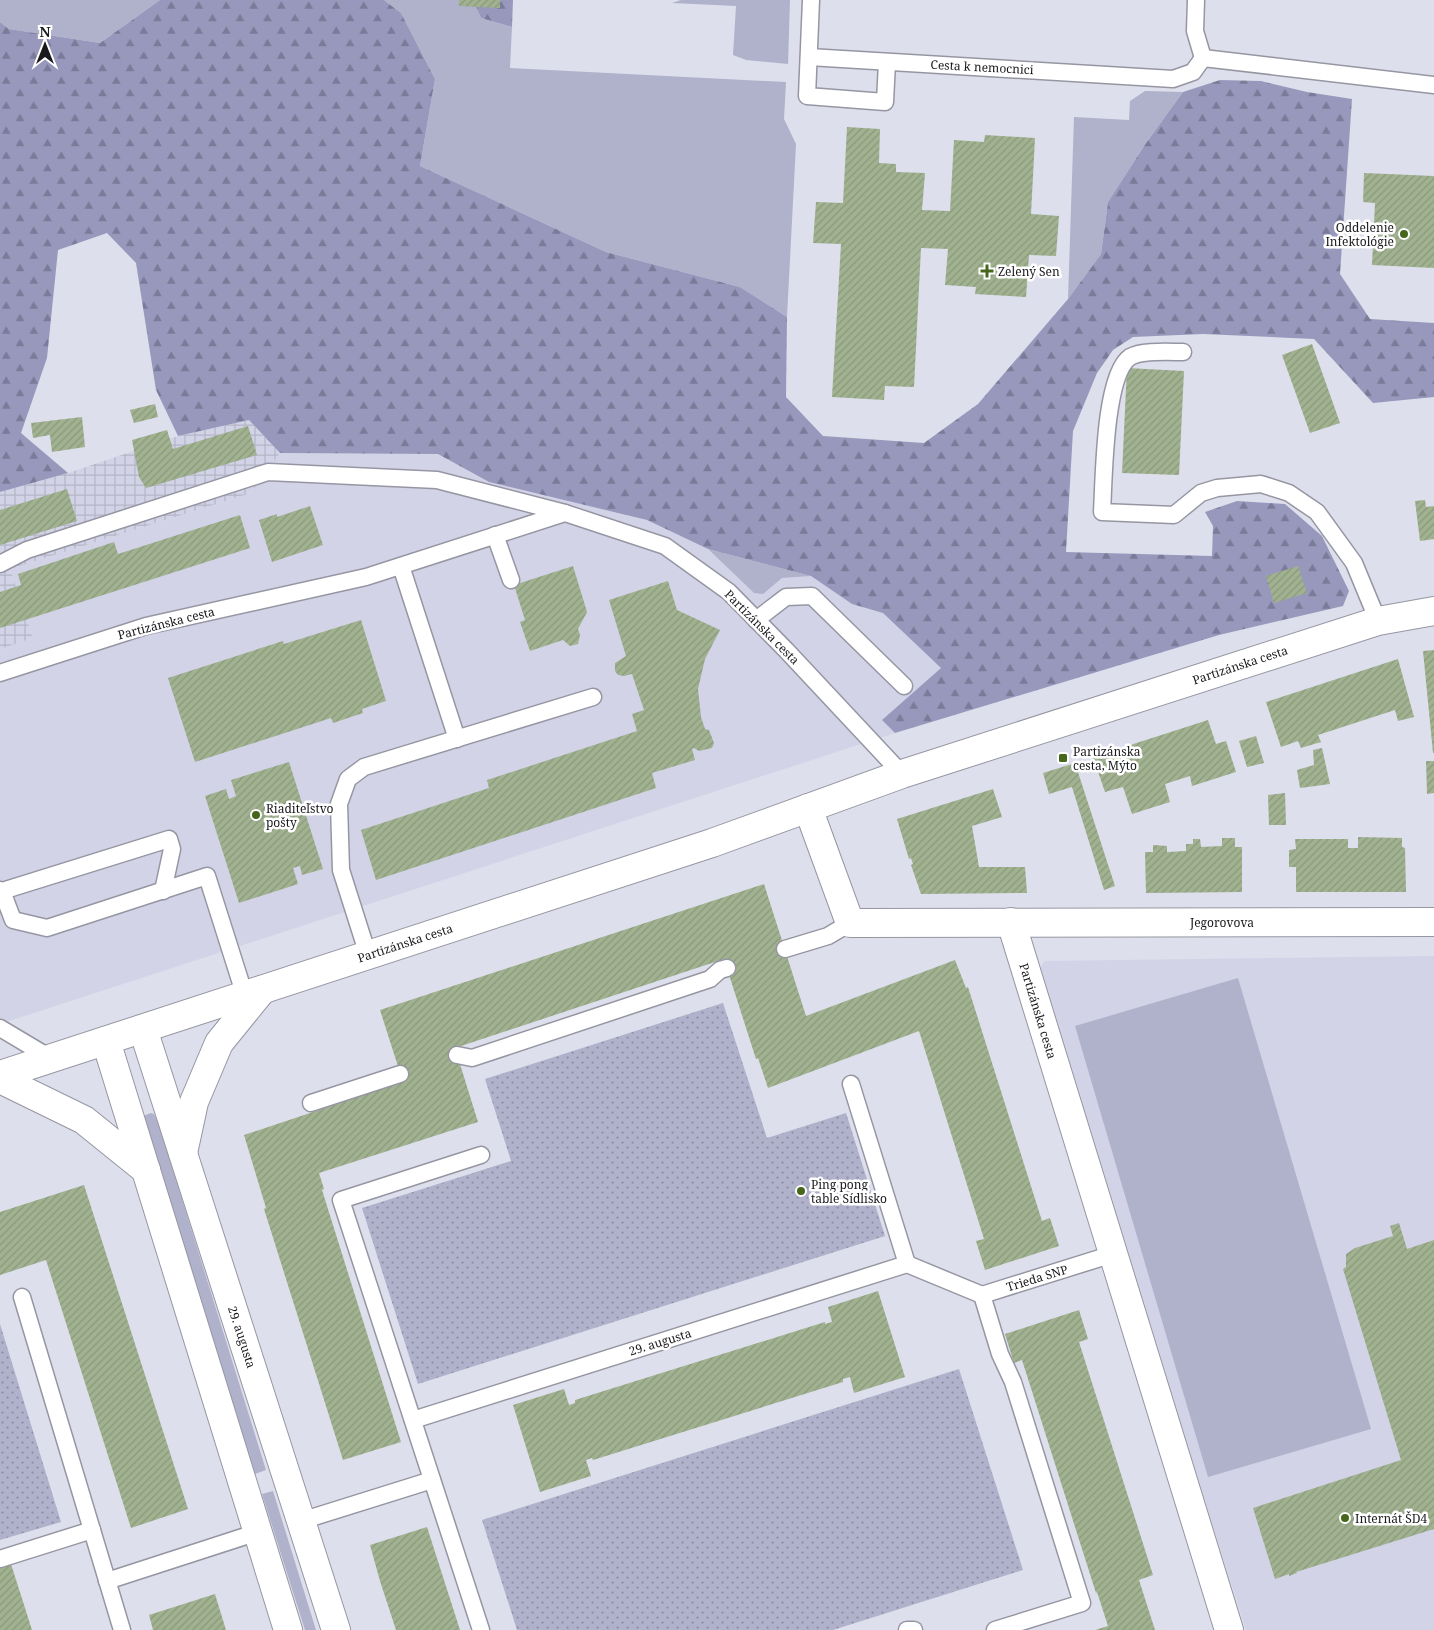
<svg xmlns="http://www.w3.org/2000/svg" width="1434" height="1630" font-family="'Noto Serif',serif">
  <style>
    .built { fill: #d2d3e7 }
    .industrial { fill: url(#industrial-grid) }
    .grass { fill: #b0b1cb }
    .forest { fill: url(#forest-firs) }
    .park { fill: url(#park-dots) }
    .building { fill: url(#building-hatch) }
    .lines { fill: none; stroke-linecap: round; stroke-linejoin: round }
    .lane-casing { stroke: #9696a3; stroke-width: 19 }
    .street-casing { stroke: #9696a3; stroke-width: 30 }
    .secondary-casing { stroke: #9696a3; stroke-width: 30 }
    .lane { stroke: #fff; stroke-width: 16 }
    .street { stroke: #fff; stroke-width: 28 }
    .secondary { stroke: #fff; stroke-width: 28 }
    .poi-dot { fill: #46661b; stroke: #fff; stroke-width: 2 }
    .labels { text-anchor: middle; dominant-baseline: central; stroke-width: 5; stroke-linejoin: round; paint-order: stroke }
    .street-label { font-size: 12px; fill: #19191d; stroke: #fff }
    .poi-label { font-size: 12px; fill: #19191d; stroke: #fff; text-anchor: start }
  </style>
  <defs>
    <pattern id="industrial-grid" width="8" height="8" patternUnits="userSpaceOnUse" patternTransform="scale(1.25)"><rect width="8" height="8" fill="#d2d3e7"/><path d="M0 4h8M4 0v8" fill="none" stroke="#b4b5c6"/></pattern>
    <pattern id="forest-firs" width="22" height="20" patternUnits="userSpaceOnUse" patternTransform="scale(1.25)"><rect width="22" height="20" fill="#9798bc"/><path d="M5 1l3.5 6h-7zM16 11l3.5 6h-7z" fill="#7a7b98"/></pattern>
    <pattern id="park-dots" width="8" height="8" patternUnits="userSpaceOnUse" patternTransform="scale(1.25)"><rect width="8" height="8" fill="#b0b1cb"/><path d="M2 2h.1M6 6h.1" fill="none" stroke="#8e8fa4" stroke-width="1.8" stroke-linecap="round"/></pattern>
    <pattern id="building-hatch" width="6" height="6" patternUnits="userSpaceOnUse" patternTransform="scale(1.25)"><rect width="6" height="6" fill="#a1b290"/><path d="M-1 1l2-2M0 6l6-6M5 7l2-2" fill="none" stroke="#8a987c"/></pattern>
  </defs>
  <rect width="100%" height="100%" fill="#dedfec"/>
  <!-- built -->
  <g class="built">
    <polygon points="280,453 438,454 489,482 647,520 708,549 754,593 764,593 782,578 811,576 852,604 883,613 941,668 882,720 895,733 0,1024 0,649 33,638 10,569 251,493"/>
    <polygon points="1434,956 1434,1630 1246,1630 1037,975 1044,961"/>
  </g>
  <!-- industrial -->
  <polygon class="industrial" points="249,420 280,453 251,493 10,569 33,638 0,649 0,492 68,473 178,436"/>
  <!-- grass -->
  <g class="grass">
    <polygon points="0,0 160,0 100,43 9,29 0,22"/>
    <polygon points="384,0 473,0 481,18 512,27 510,68 786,82 784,119 796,144 787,317 740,287 606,252 420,166 435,79 401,13"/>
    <polygon points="681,0 790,0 788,64 746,60 733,55 736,6 672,3"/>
    <polygon points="1145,91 1183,92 1144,146 1108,202 1101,254 1068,299 1074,117 1129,120 1130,101"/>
    <polygon points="708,549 811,576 782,578 763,594 754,593"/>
    <polygon points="1238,978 1371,1429 1208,1477 1075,1026"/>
    <polygon points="151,1113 154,1114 159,1125 266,1470 255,1474 144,1127 143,1116"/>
    <polygon points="273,1491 316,1630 305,1630 262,1494"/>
  </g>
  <!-- forest -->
  <g class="forest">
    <polygon points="160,0 384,0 401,13 435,79 420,166 606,252 740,287 787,317 786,397 823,436 924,443 978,404 1068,299 1101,254 1108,202 1144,146 1183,92 1220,80 1261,81 1307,92 1352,99 1340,274 1370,319 1434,323 1434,397 1373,403 1314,339 1203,334 1133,337 1113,350 1097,373 1073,431 1066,552 1212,556 1213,526 1205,512 1237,501 1285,504 1322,536 1349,591 1343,606 1219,635 895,733 882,720 941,668 883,613 852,604 811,576 708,549 647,520 489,482 438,454 280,453 249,420 178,436 156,390 136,263 107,233 58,250 47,358 21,433 68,473 0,492 0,22 9,29 100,43"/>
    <polygon points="473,0 513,0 512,27 481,18"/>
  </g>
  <!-- park -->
  <g class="park">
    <polygon points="723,1003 767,1138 846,1113 885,1236 418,1384 362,1208 511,1161 485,1079"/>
    <polygon points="0,1324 61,1522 0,1540"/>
    <polygon points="959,1369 1023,1570 833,1630 517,1630 482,1520"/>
  </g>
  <!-- building -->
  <g class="building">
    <polygon points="459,0 500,0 500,8 459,6"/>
    <polygon points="847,127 880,129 879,163 896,164 896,172 925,173 922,210 950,211 954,140 984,142 985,135 1035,138 1031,214 1059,216 1056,256 1029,255 1026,297 975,294 976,287 945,285 948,249 921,248 914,387 885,386 884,400 832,397 841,244 813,243 816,202 843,203"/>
    <polygon points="1364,173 1434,176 1434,268 1372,265 1375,203 1363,202"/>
    <polygon points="1312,344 1340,423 1310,433 1282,355"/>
    <polygon points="1127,368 1184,371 1179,475 1122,473"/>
    <polygon points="155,404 158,417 134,423 130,410"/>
    <polygon points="82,417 85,447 52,452 50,435 33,438 31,423"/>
    <polygon points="248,426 257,455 146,488 139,477 132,440 167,430 173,449"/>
    <polygon points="67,489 77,521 0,545 0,510"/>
    <polygon points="1425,500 1426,507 1434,506 1434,539 1420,541 1415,501"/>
    <polygon points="310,506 323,545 272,562 259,520 277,514 277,517"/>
    <polygon points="240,515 250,548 0,628 0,592 21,585 18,574 114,542 118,554"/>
    <polygon points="573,566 587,612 578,629 580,635 578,644 570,646 563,640 530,651 520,622 525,620 514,585"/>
    <polygon points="1298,566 1307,593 1274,603 1266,576"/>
    <polygon points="668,581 677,610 720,630 705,659 698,689 701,717 705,729 709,730 714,743 712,748 699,751 694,748 692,749 695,760 652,773 656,788 376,880 361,830 489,788 487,780 637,731 632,714 644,710 632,674 624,676 618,675 615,671 615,663 626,656 609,600"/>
    <polygon points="361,620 386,701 362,709 363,713 333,723 331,718 195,762 168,678 283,641 284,644"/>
    <polygon points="1434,650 1434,753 1433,753 1423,651"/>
    <polygon points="1398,659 1414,717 1398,721 1395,710 1318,735 1321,742 1301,748 1298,741 1281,747 1266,702"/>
    <polygon points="1208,720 1216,744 1226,741 1236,772 1192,786 1190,776 1165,784 1170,802 1132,814 1123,787 1105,792 1093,757"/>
    <polygon points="1256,736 1264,763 1247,767 1239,741"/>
    <polygon points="1322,748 1330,784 1300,788 1297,770 1314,765 1313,750"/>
    <polygon points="1426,761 1434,761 1434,793 1427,794"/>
    <polygon points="289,762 323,869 302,875 300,866 293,868 298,884 239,903 205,796 226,789 229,799 236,796 231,780"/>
    <polygon points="1075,763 1115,886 1104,890 1072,787 1049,794 1043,773"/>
    <polygon points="993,789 1002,817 972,826 979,867 1025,867 1027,893 921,894 911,865 913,864 911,858 909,859 897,819"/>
    <polygon points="1285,793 1286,825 1269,825 1268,795"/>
    <polygon points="1358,837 1402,838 1402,847 1405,848 1406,892 1296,892 1296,867 1289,867 1289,850 1296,849 1295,839 1348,839 1348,848 1358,848"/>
    <polygon points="1222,838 1235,838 1235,847 1242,847 1242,892 1146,893 1145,852 1153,852 1153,845 1167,846 1167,852 1186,851 1186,844 1193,844 1193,839 1200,839 1201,847 1222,846"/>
    <polygon points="764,884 806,1016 955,960 966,988 968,987 1042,1221 1050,1218 1059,1246 985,1270 976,1241 984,1239 919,1031 768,1088 758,1058 756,1059 724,959 455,1048 478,1122 319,1173 324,1189 322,1190 401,1442 343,1460 264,1209 266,1208 244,1135 403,1082 380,1010"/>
    <polygon points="84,1185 188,1509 131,1528 46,1260 0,1275 0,1212"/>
    <polygon points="1399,1223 1407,1249 1434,1240 1434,1529 1296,1572 1297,1573 1289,1576 1289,1574 1275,1579 1253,1508 1401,1460 1343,1269 1346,1267 1346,1254 1355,1248 1393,1236 1390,1226"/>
    <polygon points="878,1291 905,1377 854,1393 850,1377 843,1379 843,1382 593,1460 592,1458 586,1460 591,1476 540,1492 513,1405 564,1389 569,1405 575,1403 575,1400 825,1322 825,1324 832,1322 828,1307"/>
    <polygon points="1079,1310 1088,1339 1079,1342 1153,1575 1139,1580 1155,1630 1095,1630 1108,1626 1097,1592 1096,1593 1022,1360 1014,1363 1005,1334"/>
    <polygon points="427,1527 460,1630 396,1630 380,1581 370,1545"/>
    <polygon points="11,1564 32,1630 0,1630 0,1567"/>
    <polygon points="215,1594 226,1630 153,1630 149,1615"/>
  </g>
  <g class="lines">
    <defs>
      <g id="lane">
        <polyline points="811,0 807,96 885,102 887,62"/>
        <polyline points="1196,0 1195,31 1203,58"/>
        <polyline points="809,57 1173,79 1193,72 1203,58 1434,85"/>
        <path d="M1183 352C1169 352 1142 350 1130 357 1104 375 1104 480 1102 512L1174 515 1201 493 1217 488 1261 484 1289 493 1317 512 1354 563 1378 621"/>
        <polyline points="495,535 511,580"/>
        <polyline points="0,564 27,550 268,472 437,480 565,513"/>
        <polyline points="401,566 457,739"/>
        <polyline points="756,620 786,597 812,596 904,686"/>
        <polyline points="0,673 146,626 366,577 565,513 665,546 729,592 786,650 902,774"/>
        <polyline points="0,890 2,891 169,839 172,849 163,891"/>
        <polyline points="2,891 13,920 47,928 207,876 245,996"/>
        <polyline points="785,949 828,936 850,923"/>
        <polyline points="368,955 341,870 339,804 348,779 364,767 593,697"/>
        <polyline points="0,1028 52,1059"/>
        <polyline points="457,1055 472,1058 710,979 720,970 727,968"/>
        <polyline points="851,1084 907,1264"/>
        <polyline points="311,1103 400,1074"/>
        <polyline points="481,1155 341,1200 481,1630"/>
        <polyline points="907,1264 982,1295"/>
        <polyline points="982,1295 1000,1354 1013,1382 1082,1603 995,1630"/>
        <polyline points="982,1295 1113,1254"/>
        <polyline points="22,1297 122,1630"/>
        <polyline points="413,1420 907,1264"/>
        <polyline points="301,1521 432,1480"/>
        <polyline points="0,1559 92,1530"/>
        <polyline points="107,1581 258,1532"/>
        <polyline points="907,1630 914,1630"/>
      </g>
      <g id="street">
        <polyline points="808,808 850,923 1434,922"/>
        <polyline points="1011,922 1229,1630"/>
      </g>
      <g id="secondary">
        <polyline points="143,1029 336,1630"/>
        <polyline points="106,1041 288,1630"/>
        <polyline points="0,1075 712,843 902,774 1378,621 1434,611"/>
        <polyline points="0,1079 84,1120 146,1170"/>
        <polyline points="183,1153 194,1102 219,1043 262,990"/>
      </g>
    </defs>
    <!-- lane casing -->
    <use href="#lane" class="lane-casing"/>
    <!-- street casing -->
    <use href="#street" class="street-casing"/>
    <!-- secondary casing -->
    <use href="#secondary" class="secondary-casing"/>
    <!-- lane -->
    <use href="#lane" class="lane"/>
    <!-- street -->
    <use href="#street" class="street"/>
    <!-- secondary -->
    <use href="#secondary" class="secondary"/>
  </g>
  <!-- markers -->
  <g class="poi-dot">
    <circle cx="1404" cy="234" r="5"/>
    <path d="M984.5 263.5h5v5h5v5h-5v5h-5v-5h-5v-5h5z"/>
    <rect x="1058" y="753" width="10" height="10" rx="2.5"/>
    <circle cx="256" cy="815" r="5"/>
    <circle cx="801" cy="1191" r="5"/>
    <circle cx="1345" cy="1518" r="5"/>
  </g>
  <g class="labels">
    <!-- street labels -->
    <g class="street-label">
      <text transform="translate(982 67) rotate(3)">Cesta k nemocnici</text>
      <text transform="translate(166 623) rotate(-14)">Partizánska cesta</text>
      <text transform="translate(762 627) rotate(45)">Partizánska cesta</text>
      <text transform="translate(1240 665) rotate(-18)">Partizánska cesta</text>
      <text x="1222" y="922">Jegorovova</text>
      <text transform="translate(405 943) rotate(-18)">Partizánska cesta</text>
      <text transform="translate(1038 1011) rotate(73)">Partizánska cesta</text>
      <text transform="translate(1037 1278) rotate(-17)">Trieda SNP</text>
      <text transform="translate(242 1337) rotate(72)">29. augusta</text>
      <text transform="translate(660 1342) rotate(-17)">29. augusta</text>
    </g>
    <!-- poi labels -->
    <g class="poi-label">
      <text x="1394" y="227" text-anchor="end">Oddelenie<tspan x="1394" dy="14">Infektológie</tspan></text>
      <text x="998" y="271">Zelený Sen</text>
      <text x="1073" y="751">Partizánska<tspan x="1073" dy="14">cesta, Mýto</tspan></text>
      <text x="266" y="808">Riaditeľstvo<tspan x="266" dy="14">pošty</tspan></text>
      <text x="811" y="1184">Ping pong<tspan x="811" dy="14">table Sídlisko</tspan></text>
      <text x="1355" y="1518">Internát ŠD4</text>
    </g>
  </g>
  <!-- north arrow -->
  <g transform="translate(45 45)" stroke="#ffffff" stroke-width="4" paint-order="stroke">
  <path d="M0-4L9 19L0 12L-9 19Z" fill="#19191d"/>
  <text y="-8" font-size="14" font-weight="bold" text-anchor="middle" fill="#19191d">N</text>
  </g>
</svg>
